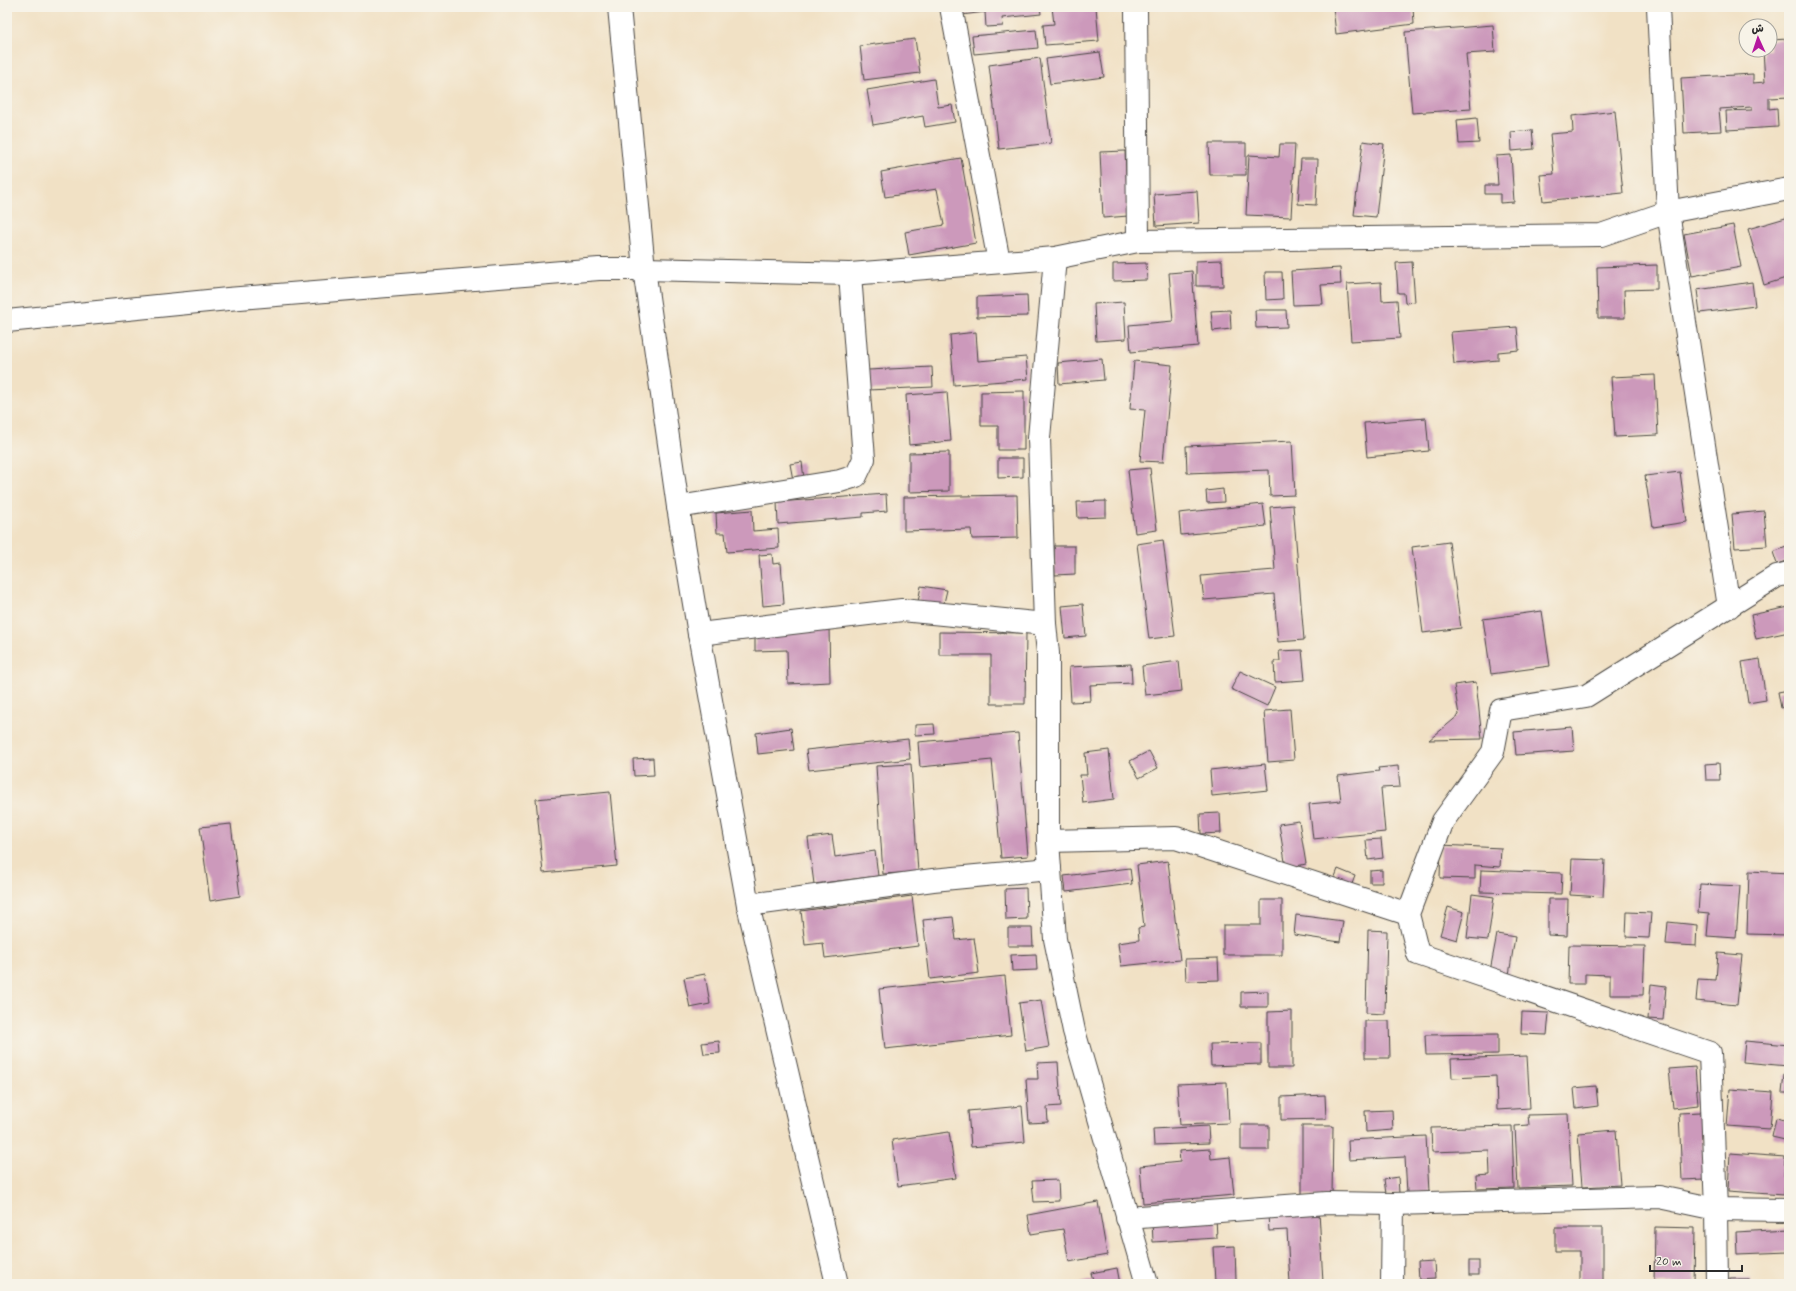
<svg xmlns="http://www.w3.org/2000/svg" width="1796" height="1291" font-family="Mynerve,'Playpen Sans Arabic',sans-serif">
  <style>
    .building { fill: #c9b }
    .lines { fill: none; stroke-linecap: round; stroke-linejoin: round }
    .minor-casing { stroke: #494642; stroke-width: 24 }
    .tertiary-casing { stroke: #494642; stroke-width: 24 }
    .minor { stroke: #fff; stroke-width: 22 }
    .tertiary { stroke: #fff; stroke-width: 22 }
  </style>
  <rect width="100%" height="100%" fill="#f7f3e8"/>
  <filter id="ink" filterUnits="userSpaceOnUse"><feTurbulence type="fractalNoise" baseFrequency=".025" numOctaves="2"/><feDisplacementMap in="SourceGraphic" scale="8" xChannelSelector="R" yChannelSelector="G"/><feConvolveMatrix kernelMatrix="1 2 1 2 8 2 1 2 1" color-interpolation-filters="sRGB"/></filter>
  <filter id="wash" filterUnits="userSpaceOnUse"><feTurbulence type="fractalNoise" baseFrequency=".012" numOctaves="4" result="noise"/><feDisplacementMap in="SourceGraphic" scale="16" xChannelSelector="R" yChannelSelector="G"/><feGaussianBlur stdDeviation="0.9" result="paint"/><feColorMatrix in="noise" values="0 0 0 0 0 0 0 0 0 0 0 0 0 0 0 0 0 1.4 0 .05"/><feComposite in="paint" operator="in"/></filter>
  <g filter="url(#wash)">
    <rect width="100%" height="100%" fill="#f1e1c5"/>
    <g id="blocks">
      <!-- building -->
      <g class="building">
        <polygon points="961,7 1040,7 1041,14 1002,18 1003,26 986,27 985,12 962,15"/>
        <polygon points="1052,7 1096,7 1099,41 1045,45 1043,25 1054,24"/>
        <polygon points="1333,7 1413,7 1414,24 1336,34"/>
        <polygon points="1493,25 1495,52 1466,54 1471,109 1412,113 1405,32"/>
        <polygon points="1036,30 1038,48 974,54 972,36"/>
        <polygon points="915,39 920,73 864,80 860,46"/>
        <polygon points="1789,39 1789,97 1769,98 1769,109 1777,108 1778,127 1727,130 1726,111 1752,110 1752,107 1719,109 1721,131 1684,133 1681,78 1753,74 1753,83 1765,82 1763,50 1770,50 1770,40"/>
        <polygon points="1100,52 1104,77 1050,84 1046,59"/>
        <polygon points="1040,58 1051,143 999,149 989,65"/>
        <polygon points="934,79 938,107 952,105 955,122 925,127 923,116 873,125 867,90"/>
        <polygon points="1615,111 1623,193 1543,201 1540,175 1554,174 1550,134 1573,132 1572,116"/>
        <polygon points="1477,118 1479,143 1459,144 1457,120"/>
        <polygon points="1532,130 1534,149 1512,151 1511,132"/>
        <polygon points="1363,141 1384,144 1376,217 1354,215"/>
        <polygon points="1209,143 1246,143 1246,175 1210,175"/>
        <polygon points="1280,144 1295,144 1291,217 1246,215 1249,155 1279,157"/>
        <polygon points="1125,151 1128,216 1103,218 1100,152"/>
        <polygon points="1511,155 1514,202 1500,203 1500,194 1485,194 1485,185 1498,185 1496,156"/>
        <polygon points="961,158 976,243 909,255 905,232 944,225 937,189 885,197 881,172"/>
        <polygon points="1301,159 1318,159 1316,205 1298,204"/>
        <polygon points="1197,191 1199,223 1156,226 1154,194"/>
        <polygon points="1789,217 1789,277 1764,285 1748,229"/>
        <polygon points="1733,225 1741,267 1692,276 1684,234"/>
        <polygon points="1222,260 1223,286 1196,286 1196,261"/>
        <polygon points="1412,262 1415,302 1405,303 1404,293 1398,293 1396,263"/>
        <polygon points="1146,263 1147,280 1113,281 1113,264"/>
        <polygon points="1657,265 1657,289 1624,290 1625,318 1598,318 1597,267"/>
        <polygon points="1340,268 1341,284 1321,285 1323,304 1293,305 1291,271"/>
        <polygon points="1192,271 1198,346 1131,352 1129,325 1173,321 1169,273"/>
        <polygon points="1265,272 1282,272 1283,299 1266,300"/>
        <polygon points="1381,282 1382,301 1397,300 1400,338 1351,341 1347,284"/>
        <polygon points="1752,282 1755,306 1700,313 1697,290"/>
        <polygon points="1027,295 1028,316 977,317 977,297"/>
        <polygon points="1124,302 1126,339 1096,341 1094,304"/>
        <polygon points="1230,310 1231,329 1213,331 1211,311"/>
        <polygon points="1255,310 1286,310 1287,327 1256,328"/>
        <polygon points="1517,327 1519,350 1498,352 1498,360 1454,364 1451,332"/>
        <polygon points="976,332 978,361 1026,357 1028,379 954,385 950,335"/>
        <polygon points="1102,359 1104,380 1059,384 1058,363"/>
        <polygon points="1134,361 1172,365 1163,462 1140,461 1145,410 1130,409"/>
        <polygon points="932,367 933,387 868,390 868,370"/>
        <polygon points="1655,375 1658,435 1615,437 1611,377"/>
        <polygon points="1024,391 1024,450 998,450 998,426 981,426 981,392"/>
        <polygon points="947,392 951,441 909,445 906,395"/>
        <polygon points="1426,418 1429,451 1367,457 1364,423"/>
        <polygon points="1292,441 1295,495 1270,496 1269,470 1187,473 1186,446"/>
        <polygon points="949,452 949,491 909,492 909,453"/>
        <polygon points="998,458 1023,458 1023,477 998,478"/>
        <polygon points="802,462 804,479 793,480 790,464"/>
        <polygon points="1150,468 1157,530 1135,533 1128,470"/>
        <polygon points="1680,472 1687,522 1653,527 1645,476"/>
        <polygon points="1223,489 1224,502 1207,503 1206,491"/>
        <polygon points="886,494 887,511 863,513 863,517 778,524 777,502"/>
        <polygon points="1017,495 1018,538 972,539 971,529 904,531 904,497"/>
        <polygon points="1106,501 1106,517 1078,518 1077,502"/>
        <polygon points="1263,504 1266,526 1181,535 1179,513"/>
        <polygon points="1293,505 1304,640 1278,642 1274,594 1204,600 1201,576 1275,570 1270,507"/>
        <polygon points="752,510 753,531 778,529 779,548 727,552 725,533 717,533 716,513"/>
        <polygon points="1764,511 1767,546 1735,548 1732,514"/>
        <polygon points="1163,540 1175,636 1149,639 1137,544"/>
        <polygon points="1449,542 1461,628 1423,633 1412,547"/>
        <polygon points="1054,546 1075,546 1075,574 1055,575"/>
        <polygon points="1789,546 1789,560 1777,564 1773,552"/>
        <polygon points="772,554 773,564 781,563 784,604 763,606 759,555"/>
        <polygon points="921,586 947,590 943,607 918,602"/>
        <polygon points="1083,604 1086,636 1065,638 1062,606"/>
        <polygon points="1789,607 1789,632 1756,639 1751,615"/>
        <polygon points="1542,611 1550,666 1491,674 1483,619"/>
        <polygon points="829,627 830,682 788,684 787,650 755,651 755,630"/>
        <polygon points="939,632 1026,633 1025,704 991,704 991,655 939,655"/>
        <polygon points="1302,650 1305,680 1275,682 1274,661 1280,661 1279,651"/>
        <polygon points="1760,659 1766,700 1748,703 1742,662"/>
        <polygon points="1179,661 1182,691 1145,695 1142,666"/>
        <polygon points="1131,664 1132,683 1090,685 1091,701 1071,702 1069,667"/>
        <polygon points="1240,671 1275,687 1267,706 1231,689"/>
        <polygon points="1476,682 1482,739 1429,740 1459,715 1454,685"/>
        <polygon points="1789,690 1789,706 1781,708 1778,692"/>
        <polygon points="1290,709 1294,760 1268,762 1264,711"/>
        <polygon points="934,724 935,734 915,735 915,725"/>
        <polygon points="1572,727 1574,751 1516,755 1514,732"/>
        <polygon points="791,728 794,750 758,754 756,733"/>
        <polygon points="1018,733 1028,856 1001,858 992,760 920,767 918,742"/>
        <polygon points="908,739 910,759 809,770 806,750"/>
        <polygon points="1109,750 1114,799 1083,803 1080,775 1087,775 1085,753"/>
        <polygon points="1149,751 1158,768 1139,778 1130,761"/>
        <polygon points="653,758 654,775 634,776 633,759"/>
        <polygon points="1719,763 1720,780 1706,780 1705,764"/>
        <polygon points="911,764 918,872 883,874 876,766"/>
        <polygon points="1265,764 1268,790 1212,796 1210,770"/>
        <polygon points="1398,766 1400,787 1381,788 1385,832 1313,839 1309,804 1341,801 1338,776 1379,771 1378,768"/>
        <polygon points="610,792 617,866 543,873 536,799"/>
        <polygon points="1220,813 1221,833 1201,834 1200,814"/>
        <polygon points="1299,821 1306,864 1286,868 1279,824"/>
        <polygon points="231,824 240,896 210,901 200,827"/>
        <polygon points="832,835 835,857 875,851 878,876 814,884 808,838"/>
        <polygon points="1381,839 1383,858 1368,860 1366,840"/>
        <polygon points="1441,845 1501,848 1500,867 1475,865 1475,879 1440,878"/>
        <polygon points="1572,859 1605,860 1603,897 1570,895"/>
        <polygon points="1168,861 1180,960 1121,966 1118,943 1139,940 1138,928 1144,927 1137,865"/>
        <polygon points="1130,868 1132,884 1066,892 1064,876"/>
        <polygon points="1338,869 1355,876 1350,889 1333,882"/>
        <polygon points="1382,870 1382,883 1370,883 1370,871"/>
        <polygon points="1481,870 1562,873 1561,894 1480,892"/>
        <polygon points="1749,871 1789,873 1789,935 1747,934"/>
        <polygon points="1700,884 1740,886 1736,938 1707,936 1709,914 1698,913"/>
        <polygon points="1026,888 1027,919 1006,920 1005,889"/>
        <polygon points="1472,894 1494,897 1488,940 1467,938"/>
        <polygon points="912,896 918,946 825,958 823,943 805,945 801,911"/>
        <polygon points="1548,899 1568,899 1567,936 1548,935"/>
        <polygon points="1261,900 1282,900 1282,955 1223,955 1223,925 1261,925"/>
        <polygon points="1448,907 1464,912 1457,940 1440,935"/>
        <polygon points="1627,912 1651,913 1649,938 1626,937"/>
        <polygon points="1296,915 1343,921 1340,942 1294,935"/>
        <polygon points="953,917 956,940 974,938 979,973 930,979 923,920"/>
        <polygon points="1668,922 1697,925 1696,946 1666,944"/>
        <polygon points="1008,928 1032,928 1033,946 1008,946"/>
        <polygon points="1368,930 1387,931 1385,1014 1366,1013"/>
        <polygon points="1497,934 1515,937 1509,975 1490,971"/>
        <polygon points="1569,945 1645,946 1643,995 1610,995 1610,975 1585,974 1585,984 1568,984"/>
        <polygon points="1718,953 1742,955 1737,1005 1696,1001 1698,979 1716,980"/>
        <polygon points="1036,954 1037,970 1012,971 1011,955"/>
        <polygon points="1218,958 1219,980 1186,981 1185,959"/>
        <polygon points="705,974 710,1004 690,1008 684,978"/>
        <polygon points="1005,976 1011,1035 885,1049 879,989"/>
        <polygon points="1651,984 1666,986 1663,1020 1648,1019"/>
        <polygon points="1268,991 1268,1007 1241,1007 1241,992"/>
        <polygon points="1041,1000 1049,1047 1026,1051 1019,1003"/>
        <polygon points="1292,1011 1292,1068 1268,1068 1268,1012"/>
        <polygon points="1522,1012 1549,1013 1547,1035 1521,1034"/>
        <polygon points="1365,1021 1389,1021 1390,1058 1365,1058"/>
        <polygon points="1498,1034 1498,1054 1426,1055 1425,1035"/>
        <polygon points="719,1041 720,1053 704,1054 702,1043"/>
        <polygon points="1745,1041 1789,1045 1788,1066 1743,1062"/>
        <polygon points="1261,1043 1261,1064 1211,1066 1210,1044"/>
        <polygon points="1527,1056 1530,1108 1497,1110 1496,1076 1452,1078 1451,1059"/>
        <polygon points="1058,1062 1061,1106 1047,1107 1048,1122 1029,1123 1026,1079 1038,1079 1037,1063"/>
        <polygon points="1695,1067 1698,1105 1673,1108 1669,1069"/>
        <polygon points="1784,1075 1789,1075 1789,1093 1782,1093"/>
        <polygon points="1227,1082 1229,1123 1180,1125 1177,1084"/>
        <polygon points="1596,1086 1598,1106 1576,1109 1574,1088"/>
        <polygon points="1730,1089 1773,1092 1770,1129 1727,1126"/>
        <polygon points="1325,1095 1326,1119 1281,1120 1281,1097"/>
        <polygon points="1022,1106 1025,1142 971,1147 968,1111"/>
        <polygon points="1392,1110 1393,1130 1366,1132 1365,1111"/>
        <polygon points="1701,1112 1705,1179 1682,1180 1679,1113"/>
        <polygon points="1568,1114 1572,1186 1518,1188 1515,1126 1529,1125 1528,1115"/>
        <polygon points="1776,1118 1789,1121 1789,1141 1772,1137"/>
        <rect x="1241" y="1125" width="28" height="25"/>
        <polygon points="1208,1126 1209,1143 1154,1145 1153,1129"/>
        <polygon points="1302,1126 1333,1126 1332,1196 1302,1196"/>
        <polygon points="1512,1126 1514,1188 1477,1189 1476,1176 1490,1175 1489,1150 1432,1152 1431,1128"/>
        <polygon points="1616,1130 1620,1185 1582,1187 1578,1133"/>
        <polygon points="949,1132 956,1178 898,1186 892,1140"/>
        <polygon points="1426,1136 1429,1192 1407,1193 1405,1157 1349,1160 1348,1140"/>
        <polygon points="1210,1149 1211,1159 1230,1157 1234,1195 1143,1203 1140,1166 1180,1162 1179,1151"/>
        <polygon points="1730,1153 1785,1157 1783,1195 1728,1191"/>
        <polygon points="1398,1177 1399,1193 1386,1194 1384,1179"/>
        <polygon points="1058,1180 1059,1201 1034,1202 1032,1181"/>
        <polygon points="1098,1202 1107,1255 1069,1262 1063,1229 1031,1234 1028,1215"/>
        <polygon points="1319,1211 1323,1283 1290,1284 1287,1230 1269,1231 1268,1214"/>
        <polygon points="1216,1217 1217,1238 1153,1242 1152,1219"/>
        <polygon points="1655,1227 1695,1228 1694,1284 1654,1284"/>
        <polygon points="1555,1228 1603,1228 1603,1284 1580,1284 1580,1251 1555,1251"/>
        <polygon points="1789,1229 1789,1252 1737,1254 1736,1232"/>
        <polygon points="1235,1246 1236,1281 1215,1282 1213,1247"/>
        <polygon points="1434,1261 1435,1279 1419,1280 1418,1262"/>
        <rect x="1469" y="1261" width="10" height="14"/>
        <polygon points="1117,1268 1120,1284 1077,1284 1093,1280 1091,1273"/>
        <rect x="1730" y="1279" width="20" height="5"/>
      </g>
    </g>
  </g>
  <g filter="url(#ink)">
    <use href="#blocks" fill-opacity="0" stroke="#494642" stroke-width="1"/>
    <g class="lines">
      <defs>
        <g id="minor">
          <polyline points="951,7 999,262"/>
          <polyline points="1136,7 1138,241"/>
          <polyline points="1658,7 1668,212 1729,607"/>
          <polyline points="1055,258 1039,438 1045,624 1048,653 1048,841 1055,939 1074,1031 1147,1284"/>
          <polyline points="644,269 850,274 1055,258 1138,241 1601,235 1668,212 1789,189"/>
          <polyline points="678,507 840,481 856,476 864,459 850,274"/>
          <polyline points="699,634 902,610 1045,624"/>
          <polyline points="1048,841 1176,838 1408,914"/>
          <polyline points="748,905 933,880 1050,869"/>
          <polyline points="1127,1218 1327,1203 1393,1204 1659,1197 1716,1209 1789,1210"/>
          <polyline points="1392,1284 1393,1204"/>
          <polyline points="1717,1284 1716,1209 1710,1053 1418,954 1408,914 1443,821 1493,752 1501,710 1586,696 1777,576 1789,573"/>
        </g>
        <g id="tertiary">
          <polyline points="619,7 644,269 678,507 699,634 748,905 837,1284"/>
          <polyline points="7,321 228,299 599,269 644,269"/>
        </g>
      </defs>
      <!-- minor casing -->
      <use href="#minor" class="minor-casing"/>
      <!-- tertiary casing -->
      <use href="#tertiary" class="tertiary-casing"/>
      <!-- minor -->
      <use href="#minor" class="minor"/>
      <!-- tertiary -->
      <use href="#tertiary" class="tertiary"/>
    </g>
  </g>
  <!-- margin -->
  <rect width="1796" height="1291" fill="none" stroke="#f7f3e8" stroke-width="24"/>
  <!-- north arrow -->
  <g transform="translate(1758 38) rotate(357)"><circle r="19" fill="#f7f3e8" stroke="#a5a39c"/>
  <path d="M0-3L7 15L0 10L-7 15Z" fill="#b5179e"/>
  <text y="-6" font-size="11" font-weight="bold" text-anchor="middle" fill="#2b2b2b">ش</text>
  </g>
  <!-- scale -->
  <path d="M1650 1265v6h92v-6" fill="none" stroke="#2b2b2b" stroke-width="2"/>
  <text x="1656" y="1265" font-size="12" fill="#2b2b2b" stroke="#f7f3e8" stroke-width="3" paint-order="stroke">20 m</text>
</svg>
